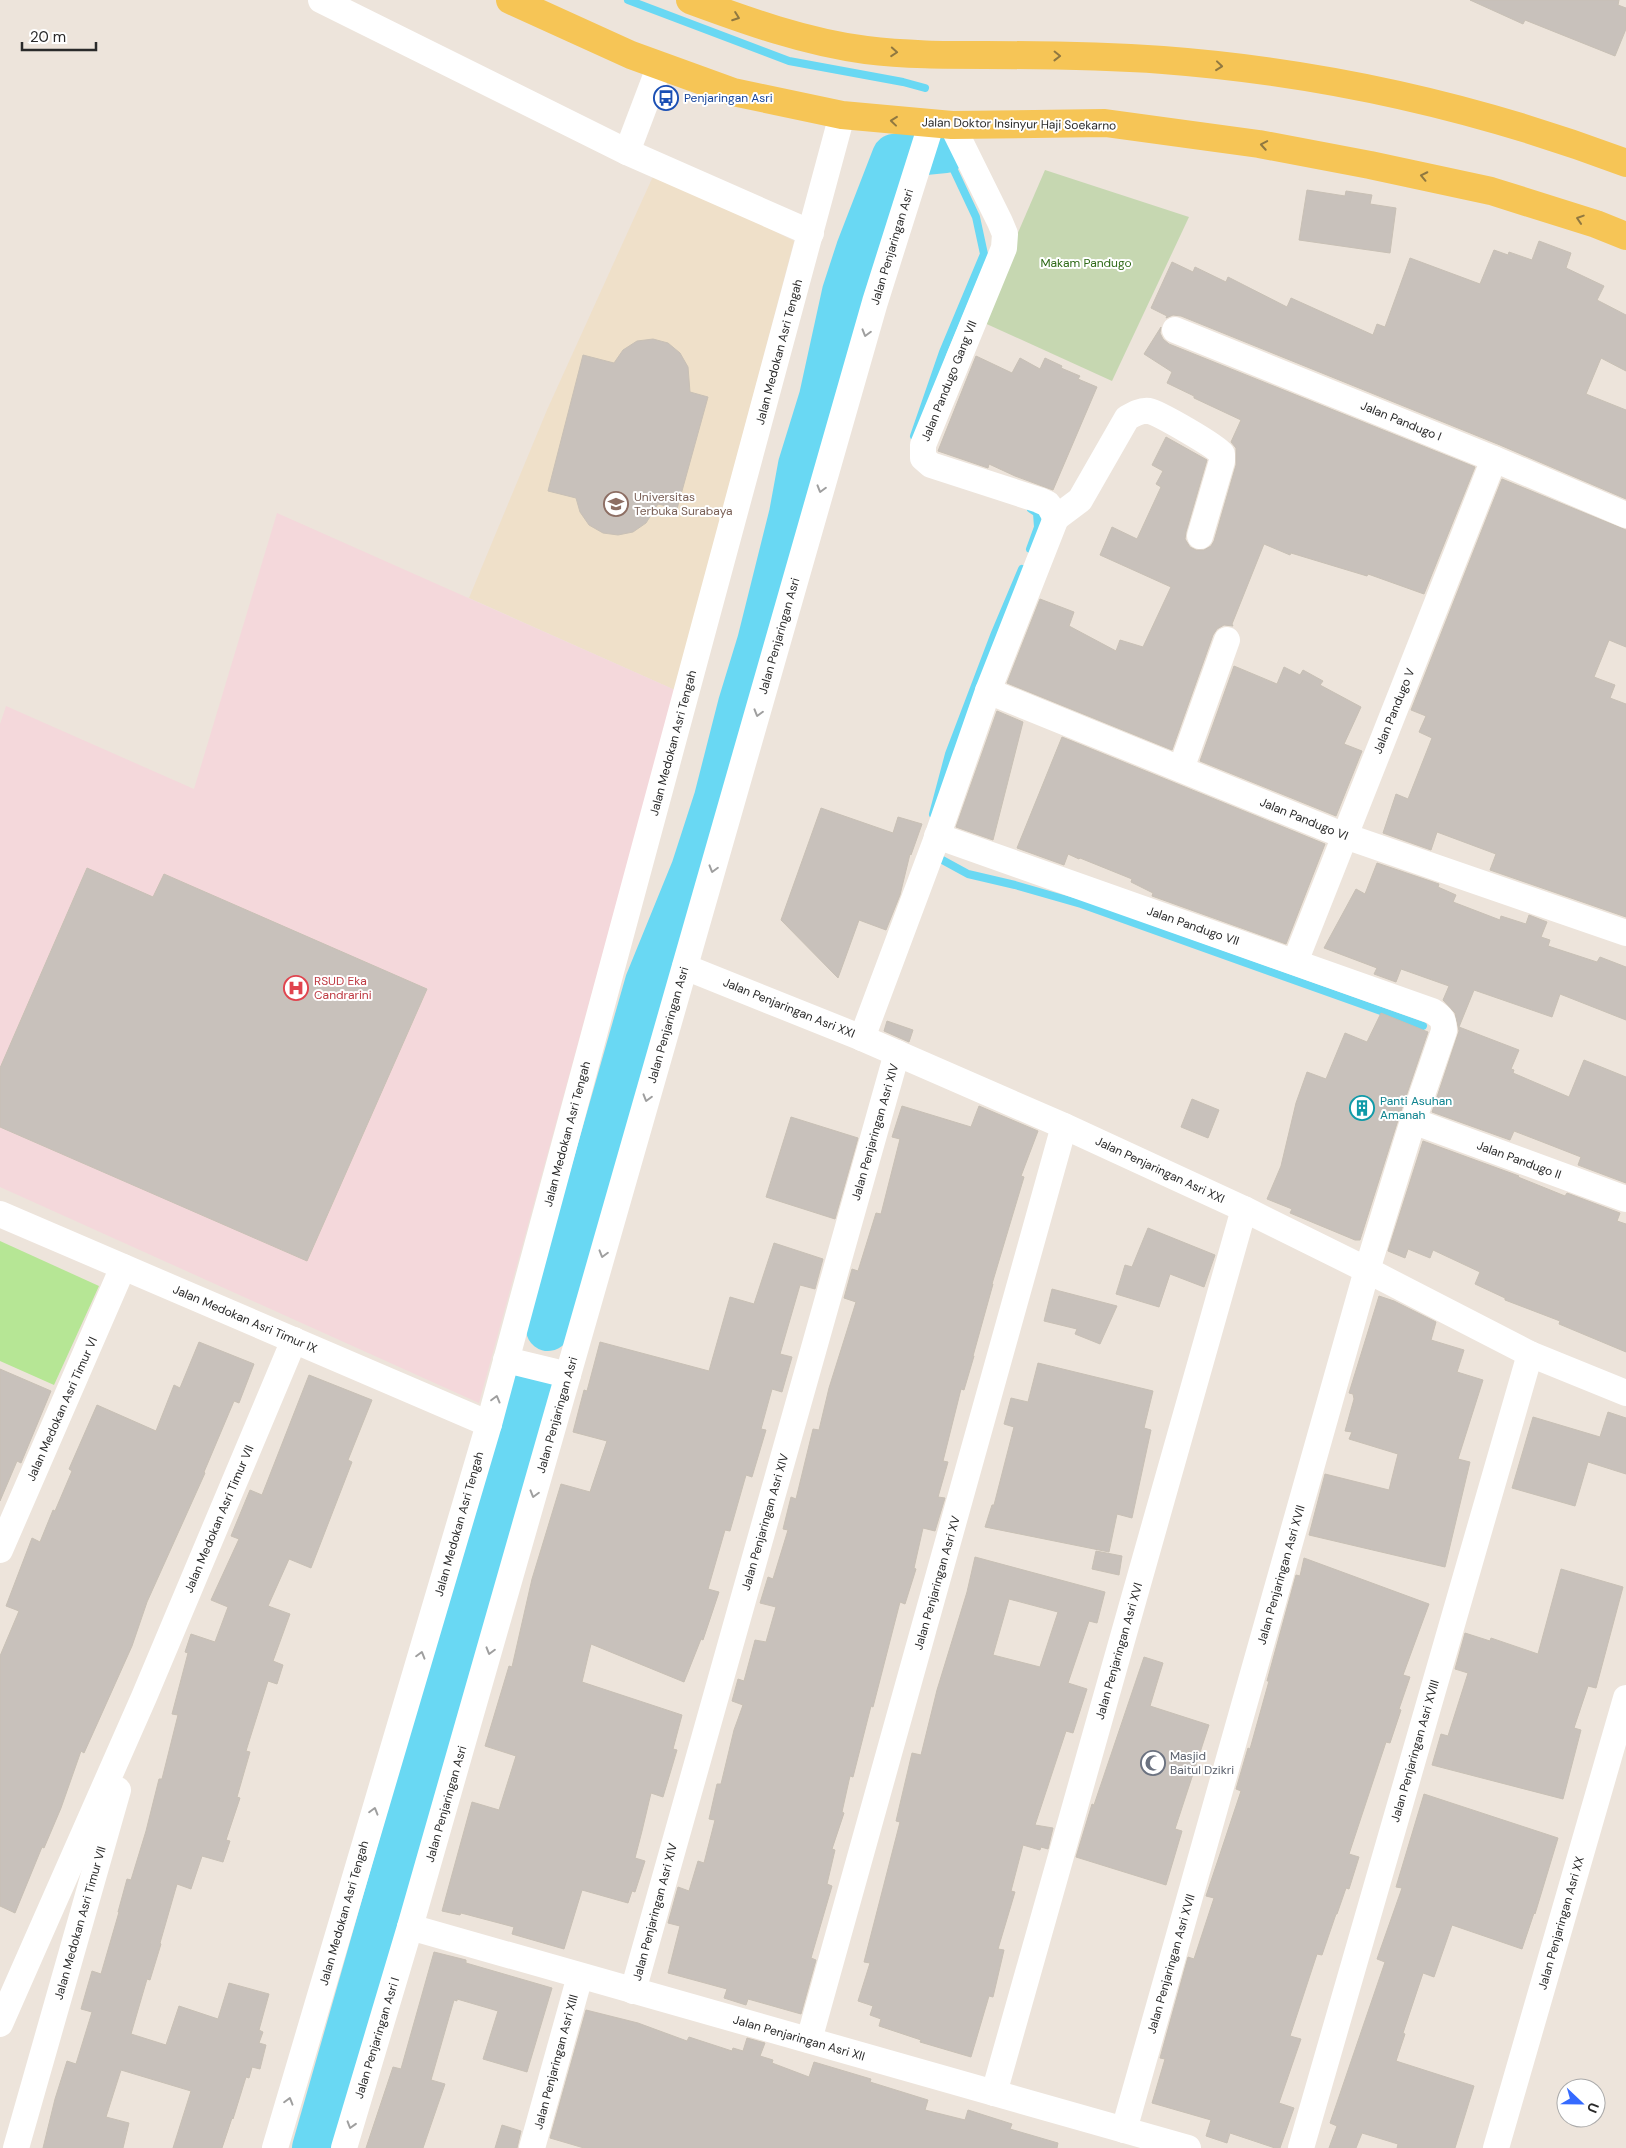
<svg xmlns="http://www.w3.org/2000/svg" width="1626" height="2148" font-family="'DM Sans',sans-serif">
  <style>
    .education { fill: #efe0c9 }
    .medical { fill: #f4d8db }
    .green { fill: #b6e695 }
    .cemetery { fill: #c6d7b1 }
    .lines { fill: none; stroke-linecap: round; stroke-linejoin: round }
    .stream { stroke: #69d8f3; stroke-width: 8 }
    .river { stroke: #69d8f3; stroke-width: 44 }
    .building { fill: #c8c1bb; stroke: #c8c0b5; fill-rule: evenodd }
    .minor { stroke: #fff; stroke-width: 26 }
    .major { stroke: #f6c556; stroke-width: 28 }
    .oneway { stroke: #907840 }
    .oneway2 { stroke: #9f9f9f }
    .labels { text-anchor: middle; stroke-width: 4; stroke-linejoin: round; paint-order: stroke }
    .transit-label { font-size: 12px; fill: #164399; stroke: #fff; text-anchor: start }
    .street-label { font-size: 12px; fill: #2a2a2a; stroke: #fff }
    .park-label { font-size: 12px; fill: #2e6a17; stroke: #fff }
    .education-label { font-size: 12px; fill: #785e54; stroke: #fff; text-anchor: start }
    .health-label { font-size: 12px; fill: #be3a42; stroke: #fff; text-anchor: start }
    .culture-label { font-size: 12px; fill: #0d838f; stroke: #fff; text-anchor: start }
    .worship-label { font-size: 12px; fill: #5b616d; stroke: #fff; text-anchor: start }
  </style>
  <rect width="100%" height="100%" fill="#ede4db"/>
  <path class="education" d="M655,172L794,241L675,690L469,598L547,410Z"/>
  <path class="medical" d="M277,513L675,690L479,1403L0,1187V724L6,706L194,789Z"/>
  <path class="green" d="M0,1241L99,1286L54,1385L0,1361Z"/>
  <path class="cemetery" d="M1045,170L1189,217L1112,381L980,321Z"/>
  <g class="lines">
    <g class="stream">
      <path d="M628,0L789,61L903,82L925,88"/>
      <path d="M914,436L943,352L984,254L976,217L945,151"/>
      <path d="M1030,549L1038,527L1037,513L1031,509"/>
      <path d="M933,814L949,754L995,633L1022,569"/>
      <path d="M935,856L968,874L1015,885L1081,904L1423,1026"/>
    </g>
    <g class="river">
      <path d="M548,1329L647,982L693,869L716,798L740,704L759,642L791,514L800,465L821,397L844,292L858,249L894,156L945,151"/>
      <path d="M314,2148L531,1388"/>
    </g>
  </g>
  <g class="building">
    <path d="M1470,0H1619L1618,5L1626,8V29L1615,56L1525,20L1523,24Z"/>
    <path d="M1307,190L1345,196L1346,191L1372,195L1370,204L1396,208L1390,253L1299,240Z"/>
    <path d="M1539,241L1571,253L1566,268L1604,286L1597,300L1626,315V371L1601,358L1586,394L1626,410V499L1500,445L1181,316L1173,315L1166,318L1167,316L1151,308L1172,262L1193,272L1195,267L1226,282L1228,277L1287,307L1291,298L1373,335L1377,324L1385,327L1410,258L1480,284L1494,250L1508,255L1509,252L1532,260Z"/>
    <path d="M1161,327L1160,333L1163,339L1169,344L1475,467L1424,594L1368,574L1367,576L1291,553L1290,555L1264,544L1232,624L1233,626L1224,625L1217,629L1213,635L1172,750L1007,683L1040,599L1074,612L1069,626L1116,651L1120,640L1143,647L1171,587L1100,555L1112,527L1137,539L1161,487L1156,484L1163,471L1152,465L1166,437L1207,460L1186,532L1185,539L1190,547L1196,550H1204L1211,546L1214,541L1236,465V448L1231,442L1241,420L1194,398V396L1167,383L1172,372L1144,354Z"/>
    <path d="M653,339L668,343L680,353L688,367L690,392L708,397L677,509L658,504L646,523L633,532L618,535L603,533L589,525L580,512L576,498L548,491L583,355L614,363L623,350L637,341Z"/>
    <path d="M976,356L1012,373L1020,358L1040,369L1045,358L1062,366L1061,368L1080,376L1078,379L1097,387L1053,490L1015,476L989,464L988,468L938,451Z"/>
    <path d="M1502,479L1626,530V647L1609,640L1594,677L1615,685L1610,698L1626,704V917L1490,870L1496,854L1437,832L1431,850L1383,833L1396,794L1408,799L1432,738L1419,732L1426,716L1411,710Z"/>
    <path d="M1234,666L1277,684L1284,667L1300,675L1303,670L1323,681L1320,685L1361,707L1344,744L1362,751L1336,816L1200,761Z"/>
    <path d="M997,711L1023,722L993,840L956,827Z"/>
    <path d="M1062,737L1325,844L1286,944L1152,896L1153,893L1131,882L1132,879L1080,858L1079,859L1068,854L1064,865L1017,848Z"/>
    <path d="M821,808L893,833L898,817L922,824L911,855L910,854L900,895L886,930L859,920L838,978L781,920Z"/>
    <path d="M1377,863L1439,884L1438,887L1456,895L1453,902L1500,920L1501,916L1526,924L1529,915L1547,922L1541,937L1550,940L1548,946L1597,962L1600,957L1626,967V1020L1560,994L1552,1017L1474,990L1459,1027L1519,1050L1511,1069L1514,1070L1513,1073L1569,1097L1584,1060L1626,1077V1183L1578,1165L1581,1157L1540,1141L1514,1131L1510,1140L1432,1112L1459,1031L1455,1013L1443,1000L1449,986L1401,969L1396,982L1374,974L1377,968L1324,948L1356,889L1365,894Z"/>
    <path d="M87,868L153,897L164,874L427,989L307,1261L0,1127V1068Z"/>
    <path d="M1381,1013L1428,1032L1399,1117L1360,1240H1355L1290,1213L1292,1209L1267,1199L1281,1166L1296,1103L1307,1072L1326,1079L1345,1033L1367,1042Z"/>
    <path d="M887,1021L913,1030L909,1042L884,1031Z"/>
    <path d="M1192,1099L1219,1110L1208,1138L1181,1127Z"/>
    <path d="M902,1106L971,1127L979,1106L1038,1131L1021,1176L1024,1177L992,1284H993L973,1356H974L964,1390L961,1389L943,1461L948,1462L938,1497L945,1498L935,1531L923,1528L914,1568L916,1569L905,1604L900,1602L873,1707L871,1706L853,1777L850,1776L842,1812L844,1813L832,1849L835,1850L827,1884L832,1886L811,1958L816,1960L801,2014L748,1999L746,2005L724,1998L727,1989L668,1973L680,1926L668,1923L678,1887L689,1891L698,1861L704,1863L715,1820L709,1819L717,1784H721L734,1730L743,1705L732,1701L738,1679L744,1681L755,1640L766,1642L776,1607L760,1603L768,1577L773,1579L788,1530L783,1529L791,1497L796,1499L813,1429L819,1430L829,1388L856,1302L844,1298L852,1269L858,1271L876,1213L881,1214L900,1139L892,1137Z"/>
    <path d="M791,1117L858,1138L835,1219L766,1197Z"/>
    <path d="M1423,1141L1519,1176L1518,1177L1565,1196L1567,1193L1620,1213L1617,1221L1626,1224V1352L1559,1324L1560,1321L1505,1300V1298L1475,1284L1480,1272L1433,1250L1430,1258L1408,1249L1405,1258L1388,1251Z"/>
    <path d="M1148,1228L1215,1255L1204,1287L1170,1274L1159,1307L1116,1294L1125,1265L1132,1267Z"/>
    <path d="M774,1243L823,1259L815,1289L800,1285L780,1354L792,1357L782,1392L772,1389L761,1429L766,1430L752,1477L746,1475L730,1531L725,1530L708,1589L719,1592L703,1640L701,1639L684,1682L591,1644L582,1682L682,1715L673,1749L677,1750L663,1797L651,1793L642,1831L635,1858L645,1861L635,1892L632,1891L628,1903L582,1890L564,1949L512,1934L514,1927L461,1913L460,1915L442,1911L472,1802L499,1810L516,1756L485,1746L509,1666L512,1667L532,1579L561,1484L590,1492L607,1441L573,1432L584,1390L587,1391L600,1342L709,1371L730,1297L754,1304Z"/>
    <path d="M1052,1289L1117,1306L1100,1344L1075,1334L1077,1329L1044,1321Z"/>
    <path d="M1379,1296L1394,1301L1436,1322L1431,1340L1464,1350L1457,1372L1483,1380L1458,1459L1470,1462L1445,1567L1309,1535L1325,1474L1389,1490L1398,1454L1349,1439L1352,1432L1345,1431L1354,1399L1353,1394L1349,1393Z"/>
    <path d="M199,1342L254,1364L239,1403L234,1401L204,1472L205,1473L147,1602L132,1646L102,1713L84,1753L81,1751L61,1808L44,1848L42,1847L15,1913L0,1906V1656L19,1611L6,1606L32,1538L40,1542L53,1510L55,1511L72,1471L69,1469L97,1405L156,1431L174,1385L180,1388Z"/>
    <path d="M1038,1363L1153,1391L1144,1428L1151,1430L1132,1518L1117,1514L1109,1552L985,1527L992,1505H994L1014,1427L1004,1424L1011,1398L1028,1402Z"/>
    <path d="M0,1369L51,1391L21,1463L17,1461L0,1501Z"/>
    <path d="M309,1375L372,1400L348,1460L352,1462L311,1568L289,1559L268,1606L290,1614L273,1661L283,1665L277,1684L268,1681L246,1751L250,1752L237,1797L240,1798L226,1840L230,1841L223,1862L202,1856L191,1889L177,1884L160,1943L161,1944L150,1980L147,1979L131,2034L166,2045L179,2006L218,2019L229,1983L269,1994L259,2030L263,2032L259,2043L266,2045L260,2069L252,2067L249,2078L246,2077L233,2119L232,2118L222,2148H173L191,2091L121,2070L106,2117L129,2123L123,2148H43L55,2099L67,2061L76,2064L92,2012L81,2009L92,1971L101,1974L119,1912H118L127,1879L131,1880L146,1831L159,1779H162L178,1715L172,1714L188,1653L185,1652L191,1634L215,1642L228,1607L211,1600L239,1539L231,1536L250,1490L262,1495Z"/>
    <path d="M1608,1412L1626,1418V1474L1588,1462L1575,1506L1512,1488L1533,1417L1600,1437Z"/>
    <path d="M1096,1551L1122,1556L1119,1575L1092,1569Z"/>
    <path d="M975,1557L1105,1592L1097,1623L1089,1621L1068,1683L1087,1689L1073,1733L1066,1731L1035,1825L1053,1828L1048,1849L1041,1847L1040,1850L1023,1845L1011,1891L1015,1892L998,1949L1004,1950L993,1997L989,1996L971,2057L920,2042L921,2040L879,2026L881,2019L870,2015L873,2006L858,2001L870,1963L864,1962L900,1822L896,1821L912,1753L921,1755L937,1690L967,1592ZM1009,1599L1058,1612L1040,1667L993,1655Z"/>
    <path d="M1304,1558L1429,1604L1403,1675L1410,1677L1399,1709L1401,1710L1390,1743L1386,1742L1349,1854L1359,1857L1349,1889L1346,1888L1337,1914H1336L1322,1955L1317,1954L1290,2036L1301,2039L1279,2103L1294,2108L1280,2148H1275L1230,2133L1227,2143L1206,2136L1211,2120L1152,2103L1165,2059L1160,2058L1188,1957L1194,1959L1214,1898L1206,1896L1241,1791L1236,1789L1248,1748L1250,1749L1269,1681H1267L1296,1575L1300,1576Z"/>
    <path d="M1561,1569L1623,1587L1596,1688L1588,1686L1574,1728L1581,1730L1563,1799L1432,1765L1441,1734L1448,1736L1468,1673L1455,1669L1465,1633L1490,1641L1491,1638L1538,1654Z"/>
    <path d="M1144,1657L1163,1663L1150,1706L1209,1725L1175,1829L1182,1831L1166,1885L1076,1857L1092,1804L1094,1805Z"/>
    <path d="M1424,1794L1558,1838L1535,1914L1534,1913L1522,1949L1452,1925L1434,1977L1423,1973L1403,2033L1405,2034L1396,2061L1474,2086L1455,2148H1397L1398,2144L1362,2133L1356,2148H1329L1337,2126L1330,2123L1385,1962L1377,1959L1402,1888L1396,1887Z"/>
    <path d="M434,1952L466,1960V1963L552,1988L527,2072L483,2059L498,2011L457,1999V2001L454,2000L431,2080L445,2084L423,2148H366L393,2067L401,2069Z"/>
    <path d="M586,2010L638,2023L687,2041L689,2037L732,2051L733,2048L743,2051L747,2038L765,2043L760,2056L773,2060L772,2063L809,2077L814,2062L871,2079L870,2082L928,2100L925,2110L965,2120L968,2110L1012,2124L1010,2129L1058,2143L1057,2148H584L550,2138Z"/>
    <path d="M502,2125L521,2131L517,2148H495Z"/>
  </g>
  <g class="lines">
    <g class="minor">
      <path d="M321,0L627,152L811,233"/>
      <path d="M627,152L660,65"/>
      <path d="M1175,330L1494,459L1626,515"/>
      <path d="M1056,518L1080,500L1127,418C1134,414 1141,410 1149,411C1159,413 1216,446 1222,454V461L1200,536"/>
      <path d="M988,691L1345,836L1626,933"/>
      <path d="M1181,769L1227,640"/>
      <path d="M937,836L1432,1011C1442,1017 1444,1020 1444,1031L1413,1121L1367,1270L1124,2130"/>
      <path d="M1295,962L1494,459"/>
      <path d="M685,967L862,1038L1064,1126L1244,1209L1367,1270L1530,1354L1626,1393"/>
      <path d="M862,1038L935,843L988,691L1056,518L1048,504L1039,500L931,465L923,458V445L1004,248L1005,234L1000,222L952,125"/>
      <path d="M1413,1121L1626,1199"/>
      <path d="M0,1214L489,1424"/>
      <path d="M506,1360L568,1375"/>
      <path d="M0,1550L123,1267"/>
      <path d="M410,1927L1188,2148"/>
      <path d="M633,1991L897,1053"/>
      <path d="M0,2024L144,1697L294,1340"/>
      <path d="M809,2040L1064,1126"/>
      <path d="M994,2093L1244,1209"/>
      <path d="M16,2148L118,1790"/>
      <path d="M275,2148L489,1424L842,115"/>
      <path d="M344,2148L410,1927L875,302L931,125"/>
      <path d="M532,2148L580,1976"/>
      <path d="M1301,2148L1530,1354"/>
      <path d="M1496,2148L1626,1698"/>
    </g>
    <g class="major">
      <path d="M510,0L631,55L733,92L842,115L952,125L1105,123L1259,144L1370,165L1491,191L1596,224L1626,236"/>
      <path d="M690,0C747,21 805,42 866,50C905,55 946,55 985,55C1045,55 1104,56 1163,60C1321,72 1478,107 1626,163"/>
    </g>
  </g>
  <defs><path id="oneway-chevron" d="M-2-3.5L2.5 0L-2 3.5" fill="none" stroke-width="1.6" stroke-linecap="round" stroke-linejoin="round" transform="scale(1.25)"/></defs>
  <g class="oneway">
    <use href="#oneway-chevron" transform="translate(736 17) rotate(20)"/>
    <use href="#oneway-chevron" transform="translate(894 52) rotate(4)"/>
    <use href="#oneway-chevron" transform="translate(1057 56) rotate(1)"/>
    <use href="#oneway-chevron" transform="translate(1219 66) rotate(6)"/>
    <use href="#oneway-chevron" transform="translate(894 121) rotate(-174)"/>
    <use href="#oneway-chevron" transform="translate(1264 145) rotate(-170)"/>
    <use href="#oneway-chevron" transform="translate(1424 176) rotate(-168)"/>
    <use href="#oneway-chevron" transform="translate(1580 219) rotate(-162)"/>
  </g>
  <g class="oneway2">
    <use href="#oneway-chevron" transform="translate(866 333) rotate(106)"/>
    <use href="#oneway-chevron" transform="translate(821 489) rotate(106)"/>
    <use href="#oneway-chevron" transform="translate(758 713) rotate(106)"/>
    <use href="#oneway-chevron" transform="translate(713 869) rotate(106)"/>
    <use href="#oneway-chevron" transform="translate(647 1098) rotate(106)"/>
    <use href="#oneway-chevron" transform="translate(603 1254) rotate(106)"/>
    <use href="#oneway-chevron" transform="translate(496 1399) rotate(-75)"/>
    <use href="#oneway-chevron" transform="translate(534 1494) rotate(106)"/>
    <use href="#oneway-chevron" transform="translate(490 1651) rotate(106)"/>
    <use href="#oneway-chevron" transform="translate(421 1655) rotate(-74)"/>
    <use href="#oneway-chevron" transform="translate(374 1811) rotate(-74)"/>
    <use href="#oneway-chevron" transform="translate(289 2101) rotate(-74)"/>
    <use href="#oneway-chevron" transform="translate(351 2125) rotate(107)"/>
  </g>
  <defs>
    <symbol id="bus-ring" viewBox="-11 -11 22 22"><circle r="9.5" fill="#fff" stroke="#1a4fb4" stroke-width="1.5"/><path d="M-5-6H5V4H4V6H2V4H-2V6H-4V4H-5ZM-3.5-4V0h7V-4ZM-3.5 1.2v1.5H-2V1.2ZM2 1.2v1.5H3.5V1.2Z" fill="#1a4fb4"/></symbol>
    <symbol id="university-ring" viewBox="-11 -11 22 22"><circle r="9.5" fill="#fff" stroke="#8d6e63" stroke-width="1.5"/><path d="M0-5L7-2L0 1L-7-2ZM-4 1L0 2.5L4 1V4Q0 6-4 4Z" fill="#8d6e63"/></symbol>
    <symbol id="hospital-ring" viewBox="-11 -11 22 22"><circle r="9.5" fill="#fff" stroke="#e0444e" stroke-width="1.5"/><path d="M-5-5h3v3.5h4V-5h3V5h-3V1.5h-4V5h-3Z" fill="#e0444e"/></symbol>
    <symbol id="building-ring" viewBox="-11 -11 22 22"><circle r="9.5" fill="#fff" stroke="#0f9aa8" stroke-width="1.5"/><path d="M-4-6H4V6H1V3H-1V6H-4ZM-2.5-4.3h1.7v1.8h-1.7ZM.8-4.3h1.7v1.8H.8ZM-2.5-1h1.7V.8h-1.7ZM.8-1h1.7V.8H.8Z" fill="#0f9aa8"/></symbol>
    <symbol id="mosque-ring" viewBox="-11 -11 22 22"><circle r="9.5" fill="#fff" stroke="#6b7280" stroke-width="1.5"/><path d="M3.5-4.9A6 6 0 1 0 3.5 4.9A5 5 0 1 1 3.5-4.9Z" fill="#6b7280"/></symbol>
  </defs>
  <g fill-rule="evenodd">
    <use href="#bus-ring" x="652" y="84" width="28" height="28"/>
    <use href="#university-ring" x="602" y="490" width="28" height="28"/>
    <use href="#hospital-ring" x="282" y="974" width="28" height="28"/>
    <use href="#building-ring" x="1348" y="1094" width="28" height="28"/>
    <use href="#mosque-ring" x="1139" y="1749" width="28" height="28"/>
  </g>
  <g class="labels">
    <g class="transit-label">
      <text x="684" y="102">Penjaringan Asri</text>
    </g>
    <g class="street-label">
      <text transform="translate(1019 124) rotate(1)" y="4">Jalan Doktor Insinyur Haji Soekarno</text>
      <text transform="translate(892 247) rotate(-73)" y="4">Jalan Penjaringan Asri</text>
      <text transform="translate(779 352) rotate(-75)" y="4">Jalan Medokan Asri Tengah</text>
      <text transform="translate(949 381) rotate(-68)" y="4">Jalan Pandugo Gang VII</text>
      <text transform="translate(1401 421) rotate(22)" y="4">Jalan Pandugo I</text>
      <text transform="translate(779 636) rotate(-74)" y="4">Jalan Penjaringan Asri</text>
      <text transform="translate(1394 711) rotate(-68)" y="4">Jalan Pandugo V</text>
      <text transform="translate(673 743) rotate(-75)" y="4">Jalan Medokan Asri Tengah</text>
      <text transform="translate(1304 819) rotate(22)" y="4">Jalan Pandugo VI</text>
      <text transform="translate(1193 926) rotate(19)" y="4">Jalan Pandugo VII</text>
      <text transform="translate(789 1008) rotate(22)" y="4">Jalan Penjaringan Asri XXI</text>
      <text transform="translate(668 1025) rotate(-74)" y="4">Jalan Penjaringan Asri</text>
      <text transform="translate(875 1132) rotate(-74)" y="4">Jalan Penjaringan Asri XIV</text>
      <text transform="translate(567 1134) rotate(-75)" y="4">Jalan Medokan Asri Tengah</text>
      <text transform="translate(1519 1160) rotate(20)" y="4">Jalan Pandugo II</text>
      <text transform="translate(1160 1170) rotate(25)" y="4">Jalan Penjaringan Asri XXI</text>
      <text transform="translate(245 1319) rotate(23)" y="4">Jalan Medokan Asri Timur IX</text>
      <text transform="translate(62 1409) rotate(-66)" y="4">Jalan Medokan Asri Timur VI</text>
      <text transform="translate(557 1415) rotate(-74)" y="4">Jalan Penjaringan Asri</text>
      <text transform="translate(219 1519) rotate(-67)" y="4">Jalan Medokan Asri Timur VII</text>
      <text transform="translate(765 1522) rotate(-74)" y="4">Jalan Penjaringan Asri XIV</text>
      <text transform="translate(459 1524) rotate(-74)" y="4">Jalan Medokan Asri Tengah</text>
      <text transform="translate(1281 1575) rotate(-74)" y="4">Jalan Penjaringan Asri XVII</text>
      <text transform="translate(937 1583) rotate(-74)" y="4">Jalan Penjaringan Asri XV</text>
      <text transform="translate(1119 1651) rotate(-74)" y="4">Jalan Penjaringan Asri XVI</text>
      <text transform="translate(1415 1751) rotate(-74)" y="4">Jalan Penjaringan Asri XVIII</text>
      <text transform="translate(446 1804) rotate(-74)" y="4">Jalan Penjaringan Asri</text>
      <text transform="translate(655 1912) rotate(-75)" y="4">Jalan Penjaringan Asri XIV</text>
      <text transform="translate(344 1913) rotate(-74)" y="4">Jalan Medokan Asri Tengah</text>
      <text transform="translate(80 1923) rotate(-74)" y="4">Jalan Medokan Asri Timur VII</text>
      <text transform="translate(1561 1923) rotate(-74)" y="4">Jalan Penjaringan Asri XX</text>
      <text transform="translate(1171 1964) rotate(-74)" y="4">Jalan Penjaringan Asri XVII</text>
      <text transform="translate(377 2038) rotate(-73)" y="4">Jalan Penjaringan Asri I</text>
      <text transform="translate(799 2038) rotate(16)" y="4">Jalan Penjaringan Asri XII</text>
      <text transform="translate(556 2062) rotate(-75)" y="4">Jalan Penjaringan Asri XIII</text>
    </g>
    <g class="park-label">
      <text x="1086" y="267">Makam Pandugo</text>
    </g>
    <g class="education-label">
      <text x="634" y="501">Universitas<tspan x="634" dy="14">Terbuka Surabaya</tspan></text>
    </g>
    <g class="health-label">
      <text x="314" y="985">RSUD Eka<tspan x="314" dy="14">Candrarini</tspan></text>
    </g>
    <g class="culture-label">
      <text x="1380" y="1105">Panti Asuhan<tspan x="1380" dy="14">Amanah</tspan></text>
    </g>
    <g class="worship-label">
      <text x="1170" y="1760">Masjid<tspan x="1170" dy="14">Baitul Dzikri</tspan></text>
    </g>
  </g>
  <g transform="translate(1581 2103) rotate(112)"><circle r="24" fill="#ffffff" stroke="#aaaaaa"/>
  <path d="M0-4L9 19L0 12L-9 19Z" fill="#356aff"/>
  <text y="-8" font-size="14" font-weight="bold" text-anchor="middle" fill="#2a2a2a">U</text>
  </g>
  <path d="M22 42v8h74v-8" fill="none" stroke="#2a2a2a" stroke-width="2.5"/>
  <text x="30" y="42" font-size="15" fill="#2a2a2a" stroke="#ffffff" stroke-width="4" paint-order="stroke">20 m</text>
</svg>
